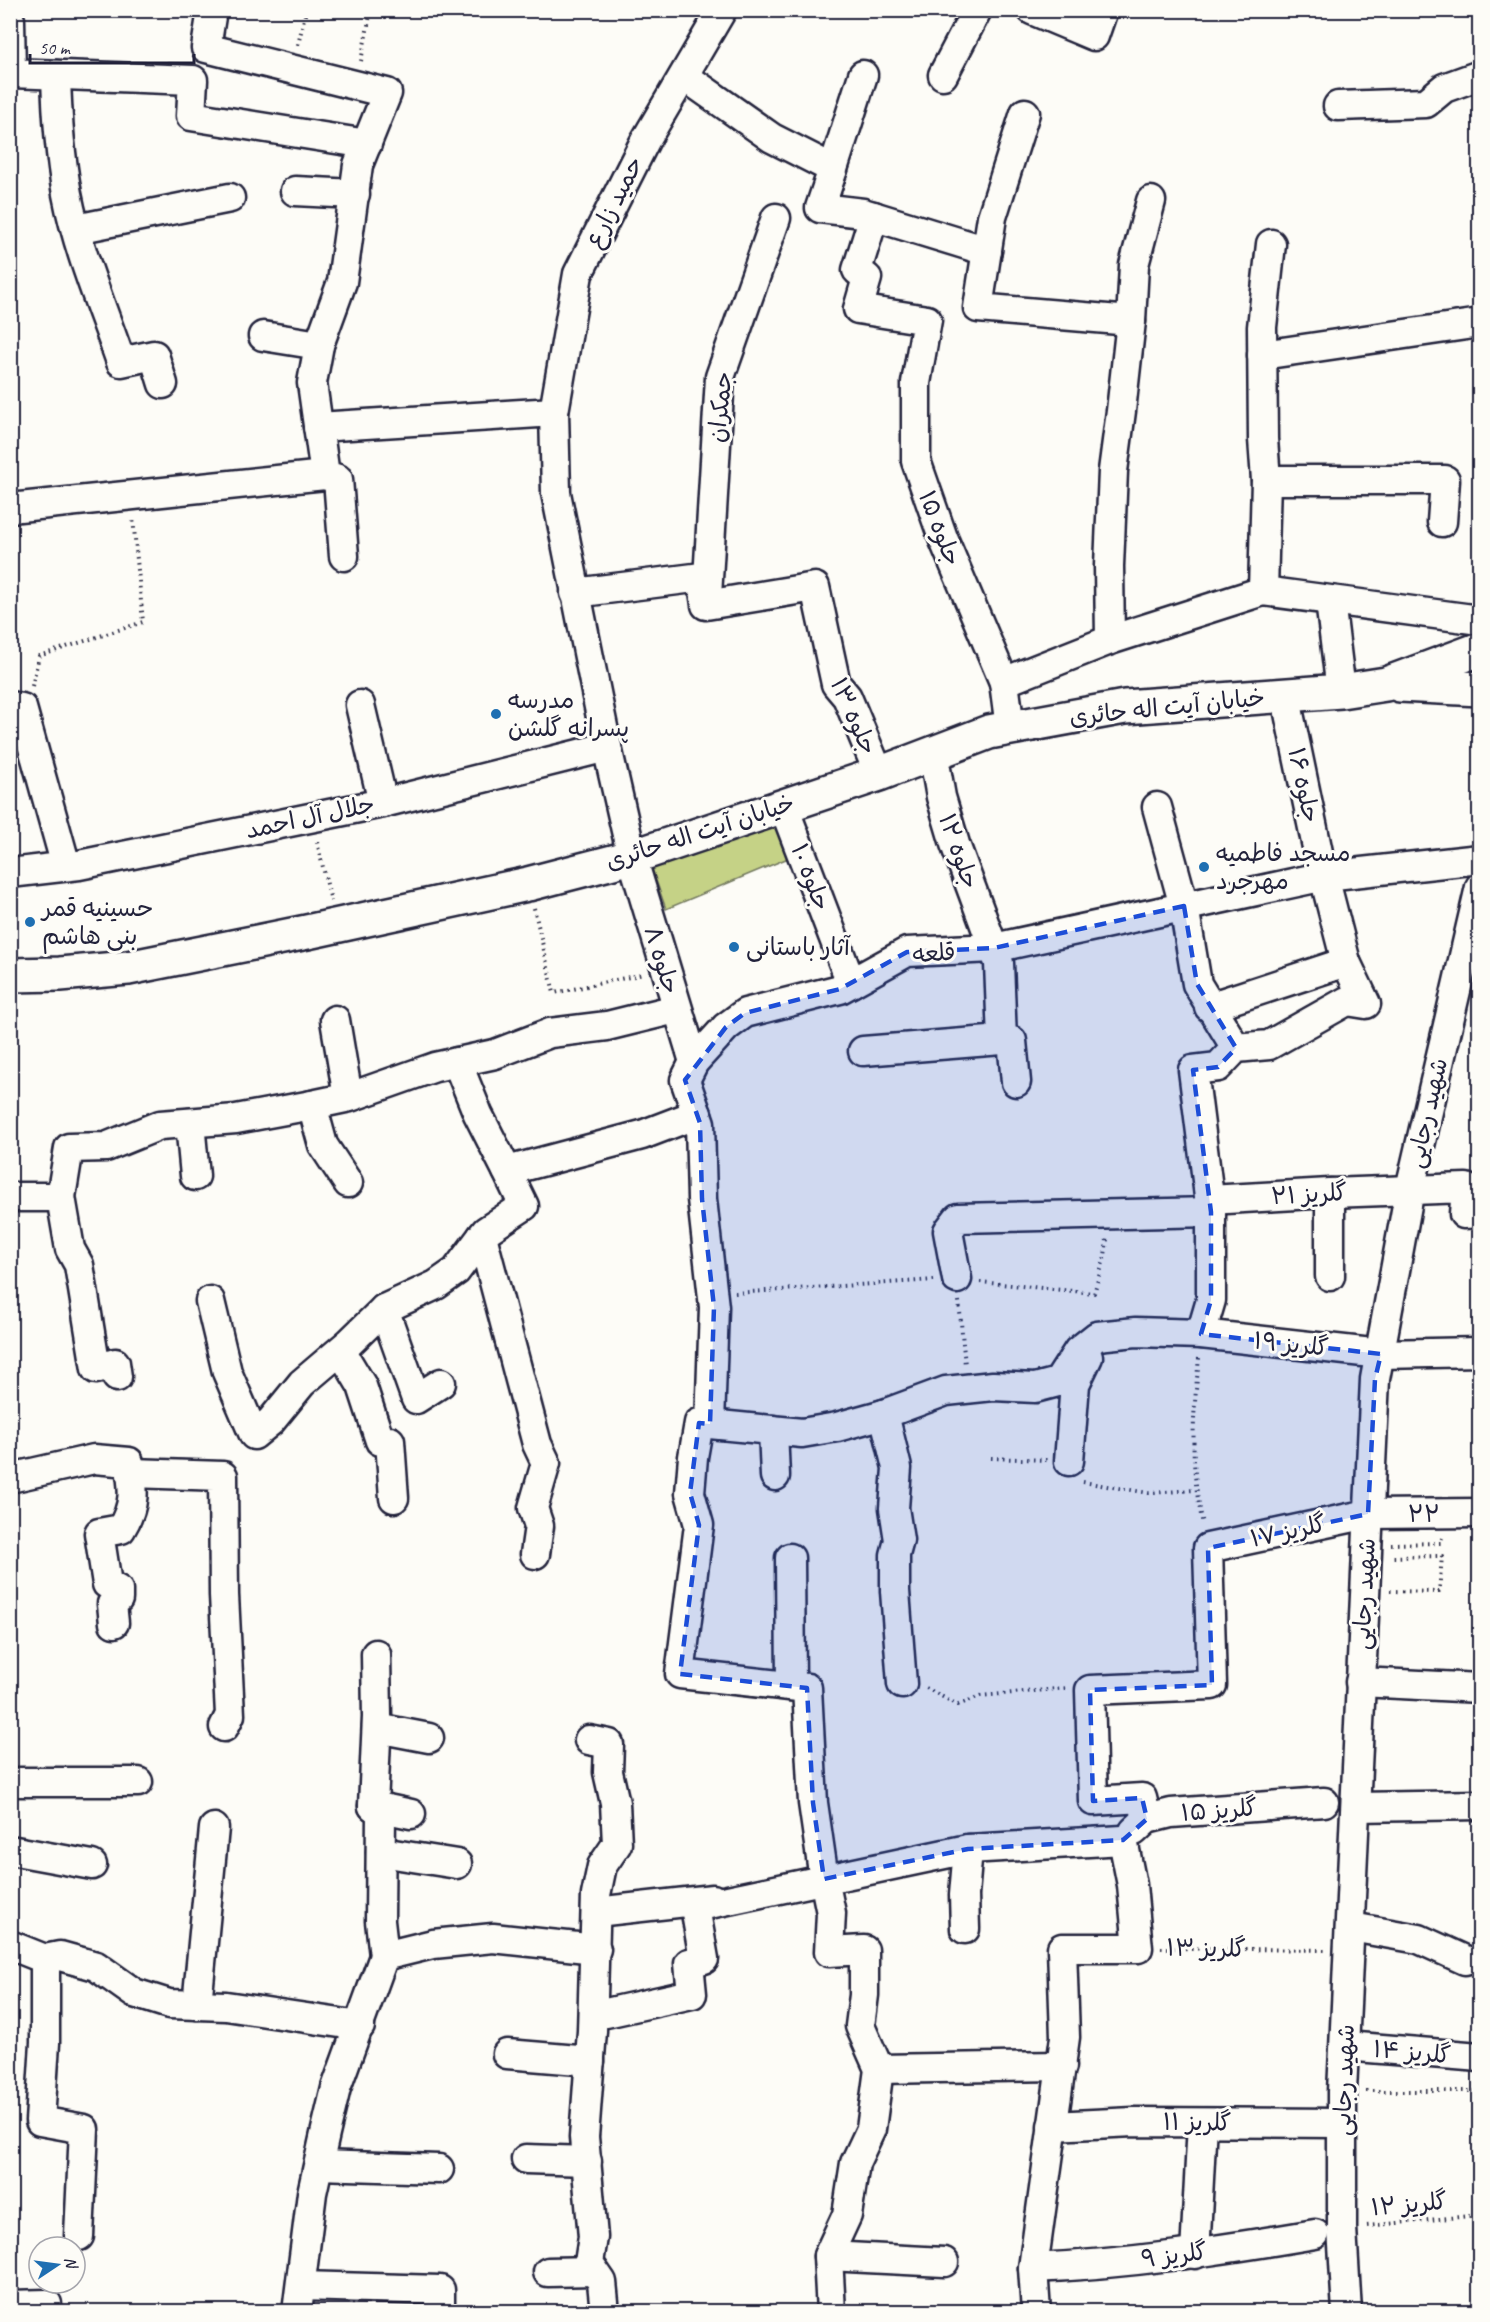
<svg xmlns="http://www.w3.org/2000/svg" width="1490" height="2322" font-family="Caveat,'Playpen Sans Arabic',sans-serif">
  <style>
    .green { fill: #c5d286; stroke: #747a60; stroke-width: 1.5 }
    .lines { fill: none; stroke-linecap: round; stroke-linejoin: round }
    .minor-casing { stroke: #22223b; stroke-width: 33 }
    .major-casing { stroke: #22223b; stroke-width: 38 }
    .path { stroke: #22223b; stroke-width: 4; stroke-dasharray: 1.5 4.5; stroke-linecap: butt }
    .minor { stroke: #fdfcf7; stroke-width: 28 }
    .major { stroke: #fdfcf7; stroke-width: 33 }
    .marked { fill: #1d4ed8; fill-opacity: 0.2; stroke: #1d4ed8; stroke-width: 4.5; stroke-dasharray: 12 8; stroke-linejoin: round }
    .poi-dot { fill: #1f6fb2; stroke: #fdfcf7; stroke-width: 2 }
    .labels { text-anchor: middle; stroke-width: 6; stroke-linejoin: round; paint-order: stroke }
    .street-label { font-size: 24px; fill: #22223b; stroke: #fdfcf7 }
    .poi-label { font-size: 24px; fill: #22223b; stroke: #fdfcf7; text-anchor: start }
  </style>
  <rect width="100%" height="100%" fill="#fdfcf7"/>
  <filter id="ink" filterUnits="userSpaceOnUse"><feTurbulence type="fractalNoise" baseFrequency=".0167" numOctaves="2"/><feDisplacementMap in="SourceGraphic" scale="12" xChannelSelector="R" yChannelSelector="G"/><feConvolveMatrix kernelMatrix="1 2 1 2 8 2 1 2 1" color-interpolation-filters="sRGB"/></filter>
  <g filter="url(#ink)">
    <path class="green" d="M778,825L793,856L666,909L651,866Z"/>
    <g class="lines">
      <defs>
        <g id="minor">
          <path d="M212,10L206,48L387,93L358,165L342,282L319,345L312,383L325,475L338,479L344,556"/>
          <path d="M1032,10L1094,36L1103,10"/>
          <path d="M10,20L11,73L193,80L191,116L367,144"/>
          <path d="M56,75C57,115 60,155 67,194C78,251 102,307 121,362L154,355L163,384"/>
          <path d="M943,75L977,10"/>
          <path d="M684,76L772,138L833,169L820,208L863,213L987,251"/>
          <path d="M1338,106L1426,103L1444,88L1480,75"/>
          <path d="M1025,113L992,217L978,308L1131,321"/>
          <path d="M833,169L863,75"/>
          <path d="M295,191L355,194"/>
          <path d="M874,216L857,270L867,278L858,309L927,320L916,383V461L943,538L1004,682L1010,728"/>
          <path d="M76,229L230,198"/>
          <path d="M263,336L319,345"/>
          <path d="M1262,355L1480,323"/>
          <path d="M554,412L578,274L645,141L722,10"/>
          <path d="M318,427L554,412L556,493L607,747L632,857L694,1062"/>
          <path d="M1266,480H1445L1442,522"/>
          <path d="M10,508L325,475"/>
          <path d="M1263,591L1266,480L1263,439L1262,327L1271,244"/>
          <path d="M575,593L702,577L706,605L815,587L836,684L847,697L879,774"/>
          <path d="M707,596L720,377L776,218"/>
          <path d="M1330,601L1341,691"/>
          <path d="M1110,640L1109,566L1113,471L1121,411L1131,321L1134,265L1151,201"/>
          <path d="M1004,682L1110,640L1263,591L1480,620"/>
          <path d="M360,705L383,803"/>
          <path d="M10,706L22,708L66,866"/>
          <path d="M933,752L941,797L955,844L999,963L1002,1040L1012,1041L1016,1082"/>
          <path d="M783,805L851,983"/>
          <path d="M1157,807L1184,906L1197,984L1236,1048"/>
          <path d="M10,873L79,865L383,803L607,747"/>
          <path d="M1209,1007L1346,962"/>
          <path d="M335,1020L348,1097"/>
          <path d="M863,1051L1002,1040"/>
          <path d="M457,1062L478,1114L507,1171L642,1135L697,1114"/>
          <path d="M312,1105L323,1145L348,1183"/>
          <path d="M190,1123L195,1176"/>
          <path d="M10,1197H61L69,1148L106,1147L160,1125L236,1119L312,1105L350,1097L435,1067L495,1054L550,1033L607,1026L676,1009"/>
          <path d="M61,1197L70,1249L79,1265L96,1369L115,1363L117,1377"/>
          <path d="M1209,1200L1330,1193L1466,1188L1464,1214L1480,1213"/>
          <path d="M482,1236L537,1444L546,1463L533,1508L539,1526L535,1554"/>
          <path d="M1330,1276V1193"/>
          <path d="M957,1279L948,1231L958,1218L1211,1212"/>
          <path d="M210,1301L227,1372L254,1435L271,1421L302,1383L349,1343L384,1309L436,1285L456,1271L486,1231L524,1206L507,1171"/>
          <path d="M384,1309L416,1399L441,1383"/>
          <path d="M1201,1334L1211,1300V1212L1193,1070L1218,1067L1236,1048L1269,1045L1347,1001L1366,1004L1346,962L1319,857L1285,694"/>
          <path d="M341,1351L362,1386L380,1441H390L394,1498"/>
          <path d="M710,1424L714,1307L702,1199L700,1123L685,1080L694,1062L726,1027L745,1013L840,989L907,952L994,948L1325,876L1480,859"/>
          <path d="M773,1430L775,1476"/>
          <path d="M1069,1461L1075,1384L1088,1357"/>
          <path d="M131,1473L223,1476L224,1595L230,1715L224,1727"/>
          <path d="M10,1478L94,1459L129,1462C134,1489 136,1505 121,1529L99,1533L107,1584L118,1590V1599L112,1604L114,1623"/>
          <path d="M790,1558L791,1686"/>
          <path d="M376,1654L377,1717L373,1806L381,1813L380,1921L384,1956"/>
          <path d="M1360,1682L1480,1688"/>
          <path d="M902,1684L895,1591V1555L899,1540L894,1508L897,1468L884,1414L946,1391L993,1386L1035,1388L1058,1382L1078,1351L1097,1336L1136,1332L1201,1334L1381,1354L1480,1352"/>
          <path d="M377,1728L429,1738"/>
          <path d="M589,1740L609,1744L608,1772L615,1803L617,1844L602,1866L596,1895L592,2031L584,2137L593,2237L589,2263L602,2282L605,2312"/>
          <path d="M10,1782H138"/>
          <path d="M373,1806L411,1814"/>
          <path d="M1356,1807L1480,1805"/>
          <path d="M1147,1819L1142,1798L1093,1801L1090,1690L1212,1685L1208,1548L1368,1514L1480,1513"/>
          <path d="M1134,1831L1147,1819L1171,1813L1324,1802"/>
          <path d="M10,1850L92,1865"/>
          <path d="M381,1852L457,1864"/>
          <path d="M596,1912L713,1899"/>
          <path d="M1351,1927L1419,1939L1465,1960"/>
          <path d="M965,1929L964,1895L968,1849"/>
          <path d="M10,1945L45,1959L60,1956L96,1966L134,1993L169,2004L226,2006L360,2026"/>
          <path d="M45,1959V2043L40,2121L84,2129L79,2236"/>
          <path d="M197,2005L214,1828"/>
          <path d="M606,2013L692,1994L689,1963L704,1959L695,1907L968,1849L1123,1840L1132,1885L1138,1948H1062L1065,2037L1033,2268L1036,2312"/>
          <path d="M1345,2046L1480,2057"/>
          <path d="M507,2054L590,2061"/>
          <path d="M879,2069L1062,2066"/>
          <path d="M1052,2126L1134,2122L1342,2123"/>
          <path d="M526,2159L587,2161"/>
          <path d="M319,2165L439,2169"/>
          <path d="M1195,2254L1202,2123"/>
          <path d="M828,2256L944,2262"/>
          <path d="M1033,2268C1128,2264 1221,2250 1315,2234"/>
          <path d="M548,2272L594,2271"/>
          <path d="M301,2286L440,2290V2312"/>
          <path d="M10,2305L47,2304"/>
          <path d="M297,2312L312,2193L325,2134L336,2088L384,1956L433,1944L493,1938L596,1949"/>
          <path d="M831,2312L828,2256L847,2215L855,2163L871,2129L879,2069L860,2026L864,1995V1950L829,1952L831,1913L824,1879L813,1803L807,1688L680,1674L699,1525L690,1493L693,1457L699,1423L802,1433L837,1427L884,1414"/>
          <path d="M1347,2312L1342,2228V2092L1375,1379L1410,1189L1480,887"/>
        </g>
        <g id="major">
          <path d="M1400,685L1480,689"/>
          <path d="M10,975L60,974L128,968L307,932L528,884L632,857L879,774L989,732L1125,707L1341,691L1386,684L1480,649"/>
        </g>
      </defs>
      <use href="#minor" class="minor-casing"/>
      <use href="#major" class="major-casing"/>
      <g class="path">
        <path d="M298,45L306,10"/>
        <path d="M361,61L371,10"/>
        <path d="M32,686L39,656L143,622L133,518"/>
        <path d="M317,842L331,901"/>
        <path d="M534,908L554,993L644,974"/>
        <path d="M980,1282L1094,1293L1105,1256L1107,1239"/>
        <path d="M735,1293L934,1280"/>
        <path d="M959,1301L965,1365"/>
        <path d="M1199,1358C1193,1418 1189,1464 1203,1524"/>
        <path d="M991,1458L1047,1460"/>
        <path d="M1083,1482L1149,1493L1195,1490"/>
        <path d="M1391,1544L1441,1543L1442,1538"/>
        <path d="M1390,1591L1439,1592L1442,1556L1390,1557"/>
        <path d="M926,1688L958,1705L980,1696L1068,1688"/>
        <path d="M1161,1948L1325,1950"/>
        <path d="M1366,2091H1480"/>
        <path d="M1367,2226L1480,2215"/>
      </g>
      <use href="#minor" class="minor"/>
      <use href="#major" class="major"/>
    </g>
  </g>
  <path class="marked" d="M1184,906L1197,984L1236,1048L1218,1067L1193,1070L1211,1212V1300L1201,1334L1381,1354L1375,1379L1368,1514L1208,1548L1212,1685L1090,1690L1093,1801L1142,1798L1147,1819L1123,1840L968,1849L824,1879L813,1803L807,1688L680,1674L699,1525L690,1493L699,1423L710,1424L714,1307L702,1199L700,1123L685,1080L726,1027L745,1013L840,989L907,952L994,948Z"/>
  <g class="poi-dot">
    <circle cx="496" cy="714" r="6"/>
    <circle cx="1204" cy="867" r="6"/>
    <circle cx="30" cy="922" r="6"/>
    <circle cx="734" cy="947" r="6"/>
  </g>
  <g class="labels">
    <g class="street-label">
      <text transform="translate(614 202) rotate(-63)" y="8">حمید زارع</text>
      <text transform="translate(720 407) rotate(-84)" y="8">جمکران</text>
      <text transform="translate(940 528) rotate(69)" y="8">جلوه ۱۵</text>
      <text transform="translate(1167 707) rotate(-6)" y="8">خیابان آیت اله حائری</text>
      <text transform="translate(854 716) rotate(66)" y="8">جلوه ۱۳</text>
      <text transform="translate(1304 785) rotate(78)" y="8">جلوه ۱۶</text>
      <text transform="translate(310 817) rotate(-12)" y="8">جلال آل احمد</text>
      <text transform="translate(700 832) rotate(-18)" y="8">خیابان آیت اله حائری</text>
      <text transform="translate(959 851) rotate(71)" y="8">جلوه ۱۲</text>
      <text transform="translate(811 877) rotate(69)" y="8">جلوه ۱۰</text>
      <text transform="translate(934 953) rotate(-4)" y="8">قلعه</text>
      <text transform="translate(662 960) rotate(73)" y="8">جلوه ۸</text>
      <text transform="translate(1427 1113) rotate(-77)" y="8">شهید رجایی</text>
      <text transform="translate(1309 1194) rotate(-3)" y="8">گلریز ۲۱</text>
      <text transform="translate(1291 1344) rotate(6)" y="8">گلریز ۱۹</text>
      <text x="1424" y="1522">۲۲</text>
      <text transform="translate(1288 1531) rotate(-12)" y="8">گلریز ۱۷</text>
      <text transform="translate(1364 1594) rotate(-87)" y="8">شهید رجایی</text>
      <text transform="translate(1219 1810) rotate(-4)" y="8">گلریز ۱۵</text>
      <text transform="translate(1206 1948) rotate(1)" y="8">گلریز ۱۳</text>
      <text transform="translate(1412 2052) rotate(5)" y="8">گلریز ۱۴</text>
      <text transform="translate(1344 2080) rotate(-88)" y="8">شهید رجایی</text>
      <text transform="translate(1197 2122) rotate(1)" y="8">گلریز ۱۱</text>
      <text transform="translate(1409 2204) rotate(-5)" y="8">گلریز ۱۲</text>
      <text transform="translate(1174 2255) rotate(-7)" y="8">گلریز ۹</text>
    </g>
    <g class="poi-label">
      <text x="508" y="708">مدرسه<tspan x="508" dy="28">پسرانه گلشن</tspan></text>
      <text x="1216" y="861">مسجد فاطمیه<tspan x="1216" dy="28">مهرجرد</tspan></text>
      <text x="42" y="916">حسینیه قمر<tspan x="42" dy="28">بنی هاشم</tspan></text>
      <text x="746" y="955">آثار باستانی</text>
    </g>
  </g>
  <rect width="1490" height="2322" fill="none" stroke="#fdfcf7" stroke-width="36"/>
  <rect x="18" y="18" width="1454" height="2286" fill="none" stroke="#22223b" stroke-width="2" filter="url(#ink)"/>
  <g transform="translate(57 2265) rotate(77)"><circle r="28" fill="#fdfcf7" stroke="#a5a5ac" stroke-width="1.5"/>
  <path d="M0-4.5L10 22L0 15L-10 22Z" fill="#1f6fb2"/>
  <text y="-9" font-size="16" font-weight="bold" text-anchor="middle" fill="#22223b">N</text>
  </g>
  <path d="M30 54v9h164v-9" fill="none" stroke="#22223b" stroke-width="3"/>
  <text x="39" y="54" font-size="18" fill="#22223b" stroke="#fdfcf7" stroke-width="4.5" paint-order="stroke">50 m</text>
</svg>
